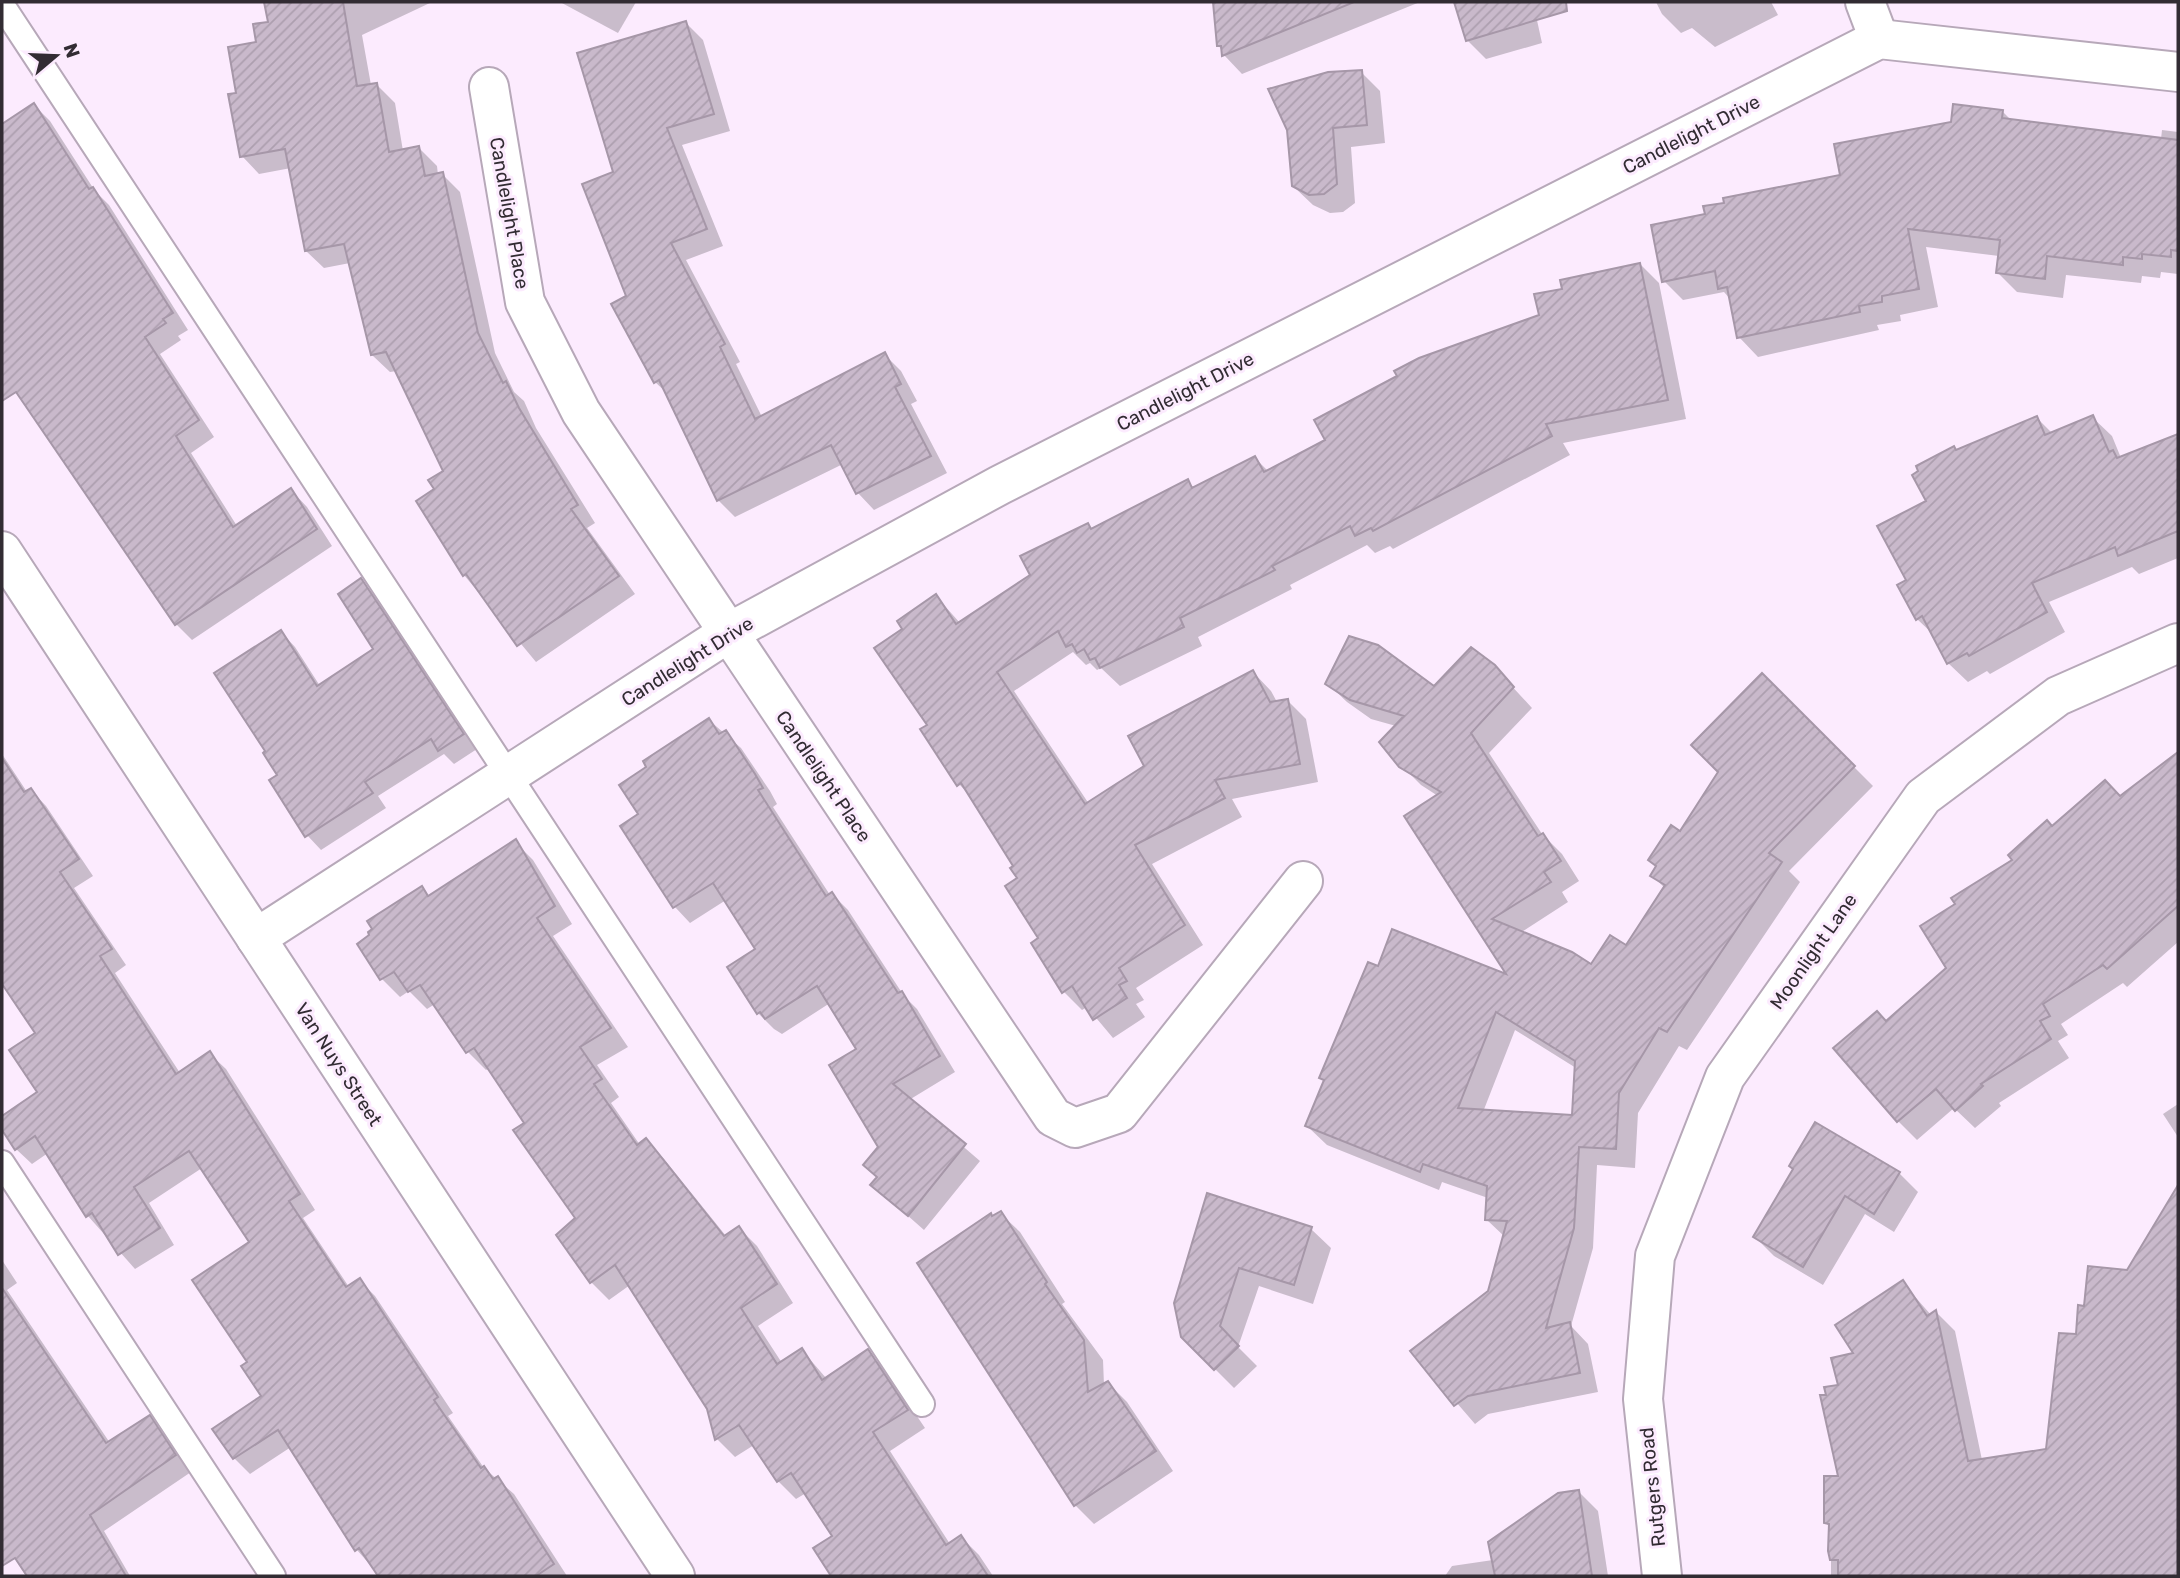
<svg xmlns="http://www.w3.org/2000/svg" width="2180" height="1578" font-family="Rubik,sans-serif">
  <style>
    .shadow { fill: #0003; fill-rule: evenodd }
    .building { fill: url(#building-hatch); stroke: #a697a8; stroke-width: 2; fill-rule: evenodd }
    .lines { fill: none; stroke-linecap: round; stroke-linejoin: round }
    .lane-casing { stroke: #b7a8b9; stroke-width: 28 }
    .street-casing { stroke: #b7a8b9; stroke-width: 42 }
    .secondary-casing { stroke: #b7a8b9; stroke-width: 42 }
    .lane { stroke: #fff; stroke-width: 24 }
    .street { stroke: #fff; stroke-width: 38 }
    .secondary { stroke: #fff; stroke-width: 38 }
    .labels { text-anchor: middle; stroke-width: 6; stroke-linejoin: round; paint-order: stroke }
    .street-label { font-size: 19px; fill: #322c33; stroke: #fcebfe }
  </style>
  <defs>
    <pattern id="building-hatch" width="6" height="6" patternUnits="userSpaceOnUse" patternTransform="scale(1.75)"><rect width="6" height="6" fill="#c9b9cb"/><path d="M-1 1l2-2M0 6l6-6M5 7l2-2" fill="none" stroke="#ad9faf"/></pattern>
  </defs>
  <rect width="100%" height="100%" fill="#fcebfe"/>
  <g class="shadow">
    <path d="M266,2H432L362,35L371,85H377L395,103L403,151L419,148L437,166L438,175L442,174L460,192L495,353L514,392L524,401L536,428L595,523L587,528L635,594L536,662L464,575L418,501L437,490L445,471L397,371L390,372L372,355L350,263L324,268L306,251L291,168L259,174L242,156L238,95L258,44L270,23Z"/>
    <path d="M560,2H636L618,33Z"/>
    <path d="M1215,2H1420L1242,74L1224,55L1219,46Z"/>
    <path d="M1456,2H1533L1542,43L1486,59L1467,40Z"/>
    <path d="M1656,2H1771L1778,15L1715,47L1692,28L1681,33L1662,14Z"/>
    <path d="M686,23L703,40L730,131L682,145L723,246L686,260L740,362L736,364L762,417L884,354L901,371L917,401L911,404L947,473L874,510L858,493L843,464L735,517L718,500L668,394L655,382L628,297L615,173Z"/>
    <path d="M1361,72L1380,91L1385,143L1351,147L1355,203L1343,212L1330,213L1313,205L1293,186Z"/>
    <path d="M34,105L50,121L95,191L109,205L188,330L178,336L181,340L160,354L214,437L191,453L237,526L291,490L307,507L332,546L192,640L176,624L2,370V126Z"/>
    <path d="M2003,112L2011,120L2161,139L2162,130L2178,132V274L2161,272L2160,278L2142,276L2141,283L2066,275L2063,298L2017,292L1998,273L1999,256L1926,247L1938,307L1900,315L1901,321L1877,325L1879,330L1758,357L1739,337L1731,300L1724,292L1683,300L1664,281L1707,216L1842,177Z"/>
    <path d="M1640,264L1659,283L1686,419L1563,443L1570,455L1393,549L1390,546L1375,553L1367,545L1290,585L1292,589L1198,637L1202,646L1120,686L1101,668L1097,670L1090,663L1086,665L1073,652L1014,691L1089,804L1146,767L1253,672L1271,691L1277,702L1288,701L1306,719L1318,782L1232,799L1242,817L1152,864L1203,945L1136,988L1144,1000L1136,1004L1145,1017L1113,1038L1087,1007L1082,1010L1064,992L1033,943L1040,939L1015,866L972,798L959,784L929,726L904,629L936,596L960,623L1032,575L1087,525L1092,530L1187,481L1195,489L1255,458L1268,471L1327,441L1541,316L1565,290Z"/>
    <path d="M2092,417L2112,436L2121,458L2178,436V558L2139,574L2132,567L2049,602L2065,632L1990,674L1987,671L1968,682L1948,663L1935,636L1917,619L1908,581L1928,502L1957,451L2037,418L2052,433Z"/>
    <path d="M361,581L375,595L477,749L454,764L444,754L378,796L386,808L321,850L307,835L279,776L281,632L295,647L320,686L376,650Z"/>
    <path d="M1494,667L1532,708L1489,753L1542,834L1562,854L1579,881L1562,892L1568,902L1520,933L1592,967L1626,948L1665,888L1652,876L1657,868L1650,860L1680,833L1720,771L1762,675L1873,786L1789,871L1800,882L1687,1050L1679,1046L1638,1113L1635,1168L1597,1165L1593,1248L1571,1326L1588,1344L1598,1392L1488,1414L1475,1424L1412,1351L1490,1292L1505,1237L1487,1220L1488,1198L1442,1182L1439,1190L1327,1145L1307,1126L1325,1082L1321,1078L1510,977L1438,796L1421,785L1401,765L1396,726L1371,719L1347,702L1327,683L1434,688ZM1515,1030L1576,1068L1574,1117L1483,1112Z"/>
    <path d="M709,720L741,748L770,791L777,804L773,807L830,895L832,894L848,910L904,996L917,1009L955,1072L909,1100L980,1161L924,1230L873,1185L879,1178L881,1147L859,1050L830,1003L782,1034L774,1029L758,1013L729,968L757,949L726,900L690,923L675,907L640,815Z"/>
    <path d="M2,754L27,792L31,790L46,806L93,876L74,888L126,965L115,973L180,1073L210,1054L226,1069L315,1210L303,1218L349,1287L359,1280L375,1296L453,1413L448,1416L484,1468L514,1494L567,1576H380L357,1550L291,1447L250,1474L234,1458L264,1397L249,1363L251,1242L202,1168L149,1203L174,1245L135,1269L88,1216L48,1153L32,1164L16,1149L2,1127V1118L39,1092L37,1034L2,980Z"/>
    <path d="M2178,756V942L2127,987L2123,983L2061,1024L2068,1035L2058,1041L2069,1058L1999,1103L2001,1106L1975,1128L1954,1108L1917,1140L1898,1121L1887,1022L1948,968L1958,905L2053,828L2121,798Z"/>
    <path d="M515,842L533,860L572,924L553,936L628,1047L597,1065L619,1097L611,1103L640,1145L646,1141L664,1159L726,1236L739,1228L757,1246L793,1303L758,1326L782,1363L802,1350L826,1378L867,1351L885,1369L925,1428L890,1451L950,1544L961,1537L979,1555L993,1576H833L815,1549L835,1536L806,1493L796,1499L778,1481L754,1445L735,1457L717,1439L709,1408L630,1285L609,1300L591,1282L577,1219L526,1123L489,1068L486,1070L468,1052L435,1004L427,1009L409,991L400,997L382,979L359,944L422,888L430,897Z"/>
    <path d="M2178,1104V1137L2163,1114Z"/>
    <path d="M1795,1169L1899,1173L1918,1192L1894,1232L1865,1214L1823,1285L1774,1256L1755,1237Z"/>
    <path d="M2178,1188V1576H1831V1528L1825,1522L1841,1478L1828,1396L1840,1386L1856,1354L1903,1283L1931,1315L1936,1312L1955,1331L1982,1460L2047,1451L2086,1308L2128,1272Z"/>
    <path d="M1208,1195L1311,1229L1331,1248L1313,1304L1259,1286L1238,1347L1257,1366L1234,1388L1182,1336Z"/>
    <path d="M1000,1213L1020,1232L1065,1302L1062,1304L1103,1360L1104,1385L1108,1383L1127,1402L1173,1471L1094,1524L1075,1505L993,1218Z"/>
    <path d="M2,1260L17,1283L7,1290L110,1443L149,1417L165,1433L191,1472L104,1531L130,1576H26L2,1538V1463L10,1457L2,1444Z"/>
    <path d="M1578,1491L1598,1511L1608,1576H1445L1452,1566L1493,1560Z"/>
  </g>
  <g class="building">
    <path d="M264,2H343L357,86L377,83L389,152L419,146L425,176L443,172L478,333L503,383L506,381L519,408L578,505L571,509L619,576L517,646L466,574L463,576L416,501L434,489L428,480L443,471L386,352L371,355L344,244L305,251L285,149L240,157L228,94L236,93L228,47L256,42L253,24L268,22Z"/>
    <path d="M1213,2H1351L1352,3L1222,56L1221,46H1217Z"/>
    <path d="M1454,2H1566L1567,11L1466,41Z"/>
    <path d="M686,21L714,114L667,128L707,229L671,243L725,344L720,347L755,419L885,352L901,384L895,387L931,456L856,494L831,445L717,501L659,380L654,383L611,304L626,296L582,184L613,172L577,53Z"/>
    <path d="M1362,70L1367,125L1333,128L1337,184L1324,194L1309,195L1292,186L1287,130L1268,89L1328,72Z"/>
    <path d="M34,103L89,189L93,187L173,313L163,319L166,323L145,337L199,420L176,436L233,527L291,488L317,529L175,625L16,392L2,401V124Z"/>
    <path d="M1953,104L2003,110L2002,118L2178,140V251L2171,250V257L2142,254V259L2123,257V265L2047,256L2045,279L1996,273L2000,240L1908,229L1919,289L1882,296V302L1859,306L1860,312L1737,338L1727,287L1718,289L1715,271L1662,282L1651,225L1705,214L1703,206L1724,203L1723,198L1840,175L1834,144L1951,122Z"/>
    <path d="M1640,263L1668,400L1546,424L1552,436L1373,531L1371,528L1355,536L1350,526L1272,566L1275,570L1180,618L1184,627L1100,668L1095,658L1090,660L1084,649L1077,653L1072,644L1066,647L1058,631L997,672L1085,804L1144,766L1128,736L1253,670L1270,702L1288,699L1300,764L1215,780L1225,798L1135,845L1185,925L1119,968L1127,981L1119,985L1127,998L1093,1020L1072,986L1062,993L1031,943L1038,938L1005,886L1017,878L1010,868L1013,866L961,783L957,786L920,729L927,725L874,648L902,629L897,621L936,594L956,624L1030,575L1020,556L1088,523L1091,529L1188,479L1192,488L1255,456L1264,472L1325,440L1314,420L1397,376L1394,371L1419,358L1539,315L1534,294L1562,289L1560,280Z"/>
    <path d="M2093,415L2109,452L2113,450L2117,458L2178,434V531L2118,556L2115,547L2032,583L2047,612L1969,656L1967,653L1947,664L1922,616L1916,620L1897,585L1906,580L1877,526L1926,501L1912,475L1918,471L1916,466L1954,446L1956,450L2037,416L2045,435Z"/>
    <path d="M361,578L464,734L438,751L431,739L365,782L373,793L305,837L269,780L277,775L263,753L265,751L214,673L281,630L317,686L373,649L338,594Z"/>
    <path d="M1349,636L1378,645L1434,686L1471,647L1495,665L1514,687L1471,733L1538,836L1543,833L1561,861L1544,872L1551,882L1492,919L1572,952L1591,964L1610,935L1626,945L1665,885L1650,876L1656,866L1648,860L1671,825L1680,831L1718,772L1691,745L1762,673L1855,766L1769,853L1782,862L1667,1032L1659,1028L1619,1093L1616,1149L1579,1147L1574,1228L1546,1328L1570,1322L1580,1373L1468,1396L1454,1406L1410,1351L1488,1291L1507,1221L1485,1220L1487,1186L1423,1164L1420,1172L1305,1126L1324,1080L1319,1078L1368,962L1378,966L1392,929L1506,974L1404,816L1441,792L1399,767L1379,742L1404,716L1350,700L1325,684ZM1496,1012L1575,1061L1572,1115L1458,1108Z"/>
    <path d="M709,718L719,734L726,730L755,774L763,788L758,790L826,896L832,892L898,993L902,991L940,1056L893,1084L966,1144L908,1216L870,1185L877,1177L863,1165L878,1147L829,1065L856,1049L817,986L765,1019L760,1012L757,1014L727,967L755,949L713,883L673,908L620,826L638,814L619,785L646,767L643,761Z"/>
    <path d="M2178,752V906L2107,969L2103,965L2043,1004L2050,1016L2040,1021L2051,1039L1981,1084L1983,1086L1955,1111L1936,1089L1897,1122L1833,1048L1877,1011L1886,1021L1946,968L1920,926L1955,904L1951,898L2012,860L2008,855L2047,820L2052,826L2105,780L2120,796Z"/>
    <path d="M2,758L24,792L31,788L79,859L60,872L112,949L100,956L176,1074L210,1051L300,1194L289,1201L346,1287L360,1278L438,1397L434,1400L481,1468L484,1466L493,1479L498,1476L554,1564L536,1576H378L359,1548L355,1551L278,1430L233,1459L212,1429L261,1396L241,1366L247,1362L192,1280L249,1242L189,1151L134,1187L160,1228L118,1255L92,1213L86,1217L35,1136L15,1150L2,1130V1116L37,1092L9,1050L35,1033L2,984Z"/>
    <path d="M516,839L555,906L537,918L611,1028L580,1047L602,1079L594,1084L637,1145L646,1138L724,1236L739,1226L777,1284L741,1308L777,1364L802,1348L822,1380L868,1349L908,1410L873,1432L946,1545L961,1535L988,1576H831L813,1548L832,1536L791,1473L777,1482L739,1425L715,1440L707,1409L615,1265L590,1283L556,1235L575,1218L513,1130L524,1123L474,1048L466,1053L420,985L408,992L394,972L380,980L357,944L369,935L368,932L372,929L367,921L422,886L428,896Z"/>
    <path d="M1815,1122L1900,1172L1874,1214L1845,1196L1803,1267L1753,1237L1793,1169L1789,1166Z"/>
    <path d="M2178,1185V1576H1838V1560H1830L1828,1551L1829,1524L1824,1523V1476H1838L1820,1395H1826L1824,1387L1838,1385L1831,1358L1853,1353L1835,1325L1903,1280L1927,1316L1936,1310L1968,1461L2046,1449L2059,1333L2076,1334L2078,1305L2084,1306L2088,1266L2127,1270Z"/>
    <path d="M1207,1193L1312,1227L1294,1285L1239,1268L1220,1326L1239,1346L1214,1370L1181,1337L1174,1303Z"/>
    <path d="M1001,1211L1047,1282L1045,1284L1084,1340L1088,1392L1108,1381L1156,1451L1074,1506L917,1263L991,1213L992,1216Z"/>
    <path d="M2,1288L106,1443L150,1415L176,1455L90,1515L126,1576H27L15,1558L2,1566Z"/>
    <path d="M1579,1490L1592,1576H1495L1488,1542L1558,1493Z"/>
  </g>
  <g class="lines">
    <defs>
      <g id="lane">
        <path d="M2,5L922,1404"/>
        <path d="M2,1163L273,1576"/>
      </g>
      <g id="street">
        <path d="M1865,2L1879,39"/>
        <path d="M489,87L525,302L581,412L1053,1117L1075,1128L1119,1113L1303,881"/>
        <path d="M256,938L728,633L1000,485L1879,39L2178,72"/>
        <path d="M1662,1576L1643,1399L1655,1256L1725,1077L1923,797L2058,696L2178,643"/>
      </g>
      <path id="secondary" d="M2,551L675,1576"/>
    </defs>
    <use href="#lane" class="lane-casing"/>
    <use href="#street" class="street-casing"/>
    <use href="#secondary" class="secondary-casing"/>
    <use href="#lane" class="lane"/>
    <use href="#street" class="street"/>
    <use href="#secondary" class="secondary"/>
  </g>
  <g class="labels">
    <g class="street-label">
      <text transform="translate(1691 134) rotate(-27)" y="7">Candlelight Drive</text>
      <text transform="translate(510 213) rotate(80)" y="7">Candlelight Place</text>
      <text transform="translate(1185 391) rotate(-27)" y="7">Candlelight Drive</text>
      <text transform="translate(687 661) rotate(-32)" y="7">Candlelight Drive</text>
      <text transform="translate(824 776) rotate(56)" y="7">Candlelight Place</text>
      <text transform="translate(1813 951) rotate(-55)" y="7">Moonlight Lane</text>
      <text transform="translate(339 1064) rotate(57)" y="7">Van Nuys Street</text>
      <text transform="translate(1652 1487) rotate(-96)" y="7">Rutgers Road</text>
    </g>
  </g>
  <rect width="2180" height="1578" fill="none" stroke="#322c33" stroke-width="7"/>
  <g transform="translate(56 56) rotate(71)" stroke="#fcebfe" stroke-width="5" paint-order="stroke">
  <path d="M0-5L12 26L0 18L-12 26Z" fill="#322c33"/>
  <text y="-10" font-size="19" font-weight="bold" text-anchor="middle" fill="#322c33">N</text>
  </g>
</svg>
